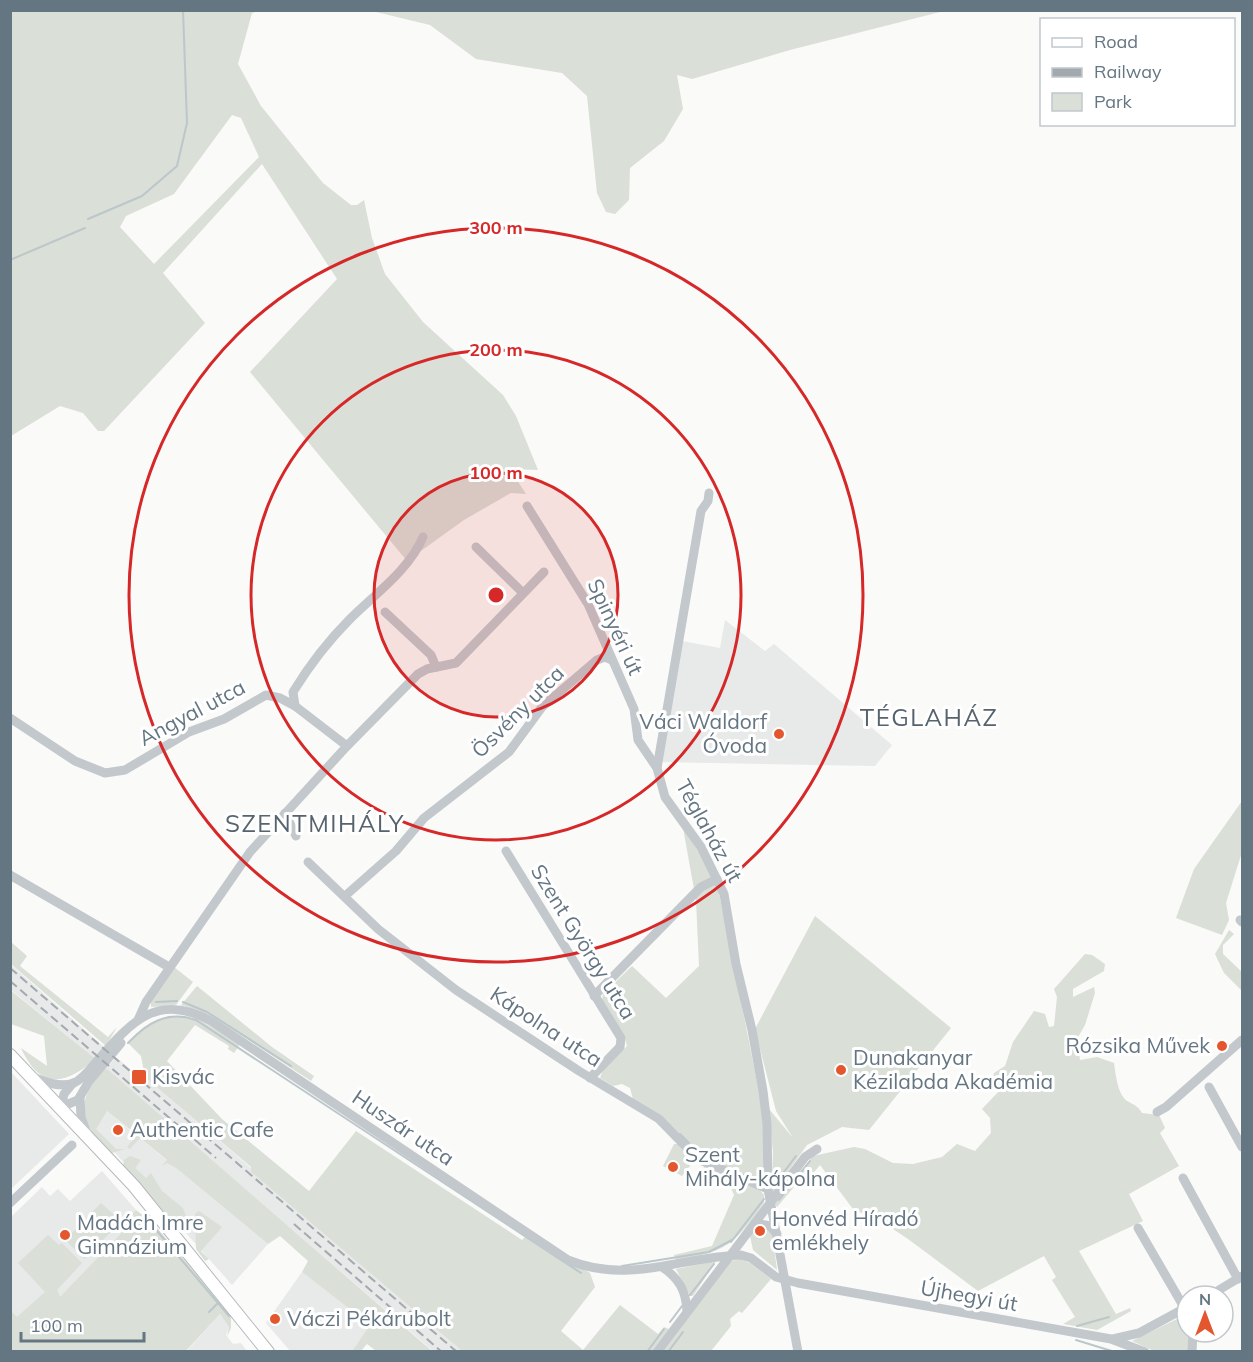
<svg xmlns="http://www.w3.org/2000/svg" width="1253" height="1362" font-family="Mulish,sans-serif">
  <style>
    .built { fill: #e8e9e9 }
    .green { fill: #dadfd7; fill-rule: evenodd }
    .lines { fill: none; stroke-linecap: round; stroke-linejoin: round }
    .stream { stroke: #bbc7cb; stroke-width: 2 }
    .major-casing { stroke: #b5babe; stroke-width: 14 }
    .minor { stroke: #c3c8cc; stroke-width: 9 }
    .major { stroke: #fff; stroke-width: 12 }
    .rail { stroke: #a2aab0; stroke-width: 2; stroke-dasharray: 9 4.5; stroke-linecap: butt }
    .ring { fill: none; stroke: #d62828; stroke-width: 3 }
    .poi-dot { fill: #e4572e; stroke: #fff; stroke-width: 2 }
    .labels { text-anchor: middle; stroke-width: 6; stroke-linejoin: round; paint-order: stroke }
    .street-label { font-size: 21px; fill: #657683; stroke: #fff }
    .poi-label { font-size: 21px; fill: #657683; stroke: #fff; text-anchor: start }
    .quarter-label { font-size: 24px; letter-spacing: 1.5px; fill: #57646e; stroke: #fff }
    .centre { fill: #d62828; stroke: #fff; stroke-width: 3 }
    .ring-label { font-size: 18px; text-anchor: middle; font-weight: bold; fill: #d62828; stroke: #fff; stroke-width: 6; stroke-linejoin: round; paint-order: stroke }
  </style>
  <rect width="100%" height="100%" fill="#fafaf8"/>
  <g class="built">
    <path d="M725,620L765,651L774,644L892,745L875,766L659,762L682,641L720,648Z"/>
    <path d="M10,964L105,1048L96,1059L11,990Z"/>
    <path d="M116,1057L137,1075L152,1082L251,1168V1172L462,1351H433L116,1078L106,1068Z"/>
    <path d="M11,1072L69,1134L11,1189Z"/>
    <path d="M107,1111L268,1244L232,1285L93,1128Z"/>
    <path d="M102,1171L136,1210L132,1214L137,1218L11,1348V1217L42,1187L50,1196L58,1189L70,1201Z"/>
    <path d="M302,1272L370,1325L352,1351L291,1352L266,1323Z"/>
    <path d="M220,1314L229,1327L226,1335L233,1344L241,1343L247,1351L186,1352Z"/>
  </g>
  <g class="green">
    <path d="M10,11H258L252,13L238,64L261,106L323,183L351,205H357L364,200L372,238L385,274L423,322L503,395L516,416L538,470L510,469L526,494L511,493L464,520L407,561L250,372L337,279L262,164L163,273L205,323L104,431H98L83,413L60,406L11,436ZM232,115L241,118L259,157L154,264L120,227L126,216L174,194Z"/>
    <path d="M372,11H944L790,50L692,79L677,75L683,109L664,141L630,168L629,200L615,214L606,212L597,193L587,96L562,73L476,59L430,25Z"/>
    <path d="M1242,801V852L1226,903L1229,920L1222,935L1176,918L1194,869Z"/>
    <path d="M683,828L716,878L759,1091L764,1125L763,1175L761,1180L758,1181L703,1157L665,1119L633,1099L630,1088L622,1084L613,1086L600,1078L603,1070L627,1046L625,1038L602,1000L603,994L632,966L666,998L699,966L696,900Z"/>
    <path d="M815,916L951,1028L869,1130L842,1127L807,1145L772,1194L773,1152L769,1109L793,1138L776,1111L755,1029Z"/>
    <path d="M1229,930L1234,934L1223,945V954L1242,972V991L1224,973L1215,954Z"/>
    <path d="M11,942L27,956L20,966L108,1037L117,1027L106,1046L11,964Z"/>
    <path d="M1085,954L1092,955L1105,964L1104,971L1073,989V997L1094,987L1095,993L1085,1025L1077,1039L1080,1060L1097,1057L1114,1063C1116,1075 1117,1093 1127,1101C1134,1105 1137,1105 1142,1113L1159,1115L1165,1128L1160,1133L1179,1166L1129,1194L1143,1221L1079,1251L1116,1314L1130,1308L1131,1311L1097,1330L1063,1324L1075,1317L1052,1280L1056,1277L1044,1256L978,1291L908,1239L884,1223L853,1209L820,1165L806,1182L799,1181L777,1207L774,1202L813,1156L854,1147L865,1149L893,1163L913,1164L942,1157L957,1144L975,1151L991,1133L990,1118L982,1109L1000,1090L992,1080L994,1073L1005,1066L1013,1042L1034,1011L1045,1014L1049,1027L1054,1026L1057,997L1054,989Z"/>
    <path d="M174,967L193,982L176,1005L151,1007V1001Z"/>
    <path d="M197,986L272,1047L314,1076L311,1081L213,1017L181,1005Z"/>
    <path d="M10,990L96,1059C64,1085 41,1091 21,1048L47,1066L44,1036L11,1024Z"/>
    <path d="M169,1016L198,1019L240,1044L234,1053L228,1049L229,1046L195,1025L167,1061L222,1119L309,1191L356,1131L522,1240L528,1234L590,1273L595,1287L561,1331L583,1350L620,1305L658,1334L664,1327L669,1329L652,1351H462L251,1172V1167L145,1077L141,1056L128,1043L144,1027Z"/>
    <path d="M106,1068L432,1351H376L367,1344L361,1351H352L370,1325L302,1272L308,1261L280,1236L268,1244L176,1168L167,1163L162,1166L167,1160L140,1138L130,1149L127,1147L137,1135L107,1111L96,1129L116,1149H125L112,1153C105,1145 94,1137 89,1127C77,1106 89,1081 106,1068Z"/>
    <path d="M674,1144H678L693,1162L682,1176L663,1166Z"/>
    <path d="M130,1156L141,1160L135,1168L146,1178L151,1173L162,1191L183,1208L187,1219L182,1227L174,1226L123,1166L124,1160Z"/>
    <path d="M704,1167L758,1188L764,1195V1203C733,1245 729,1251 676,1260L674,1255L712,1246L734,1195L731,1188L702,1175Z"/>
    <path d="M101,1203L121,1221L85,1259L65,1240Z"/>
    <path d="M136,1210L153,1223L231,1315V1328L227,1337L229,1327L220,1314L186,1351H11L10,1310L17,1317L45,1292L18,1263L48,1235L59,1245L62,1243L82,1263L57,1290L60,1297L136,1218L132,1214Z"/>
    <path d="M199,1211L222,1227L201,1251L209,1259L205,1261L196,1249L195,1214Z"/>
    <path d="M757,1225L772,1232L777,1270L753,1250L750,1236Z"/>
    <path d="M740,1259L750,1263L771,1279L742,1313L739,1311L730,1319L731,1326L711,1351L657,1352L730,1261Z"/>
    <path d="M716,1261L693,1296H690L676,1269Z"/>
    <path d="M1187,1314L1189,1351H1154L1132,1341Z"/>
  </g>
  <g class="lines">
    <g class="stream">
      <path d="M88,219L142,196L177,166L187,123L183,10"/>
      <path d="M10,260L85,228"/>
      <path d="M156,1002L177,1001"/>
      <path d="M183,1002L207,1012L291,1066"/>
      <path d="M128,1043C147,1023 167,1010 196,1020L581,1273"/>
      <path d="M680,1134L689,1143"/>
      <path d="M696,1152L707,1158"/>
      <path d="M774,1185L796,1156"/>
      <path d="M779,1200L810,1161"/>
      <path d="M152,1225L229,1316"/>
      <path d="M731,1242L764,1199"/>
      <path d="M622,1266L709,1252L732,1240"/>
      <path d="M690,1295L714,1264"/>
      <path d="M209,1312L217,1304"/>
      <path d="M670,1322L682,1306"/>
      <path d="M1077,1326L1109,1317"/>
      <path d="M1076,1340L1115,1352"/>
      <path d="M647,1352L664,1329"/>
      <path d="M668,1352L683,1332"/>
    </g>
    <defs>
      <path id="major" d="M10,1055L134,1186L268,1352"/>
    </defs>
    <use href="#major" class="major-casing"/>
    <g class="minor">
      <path d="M709,493L708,501L701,511L657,768L665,797L701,847L724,894L736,964L752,1030L763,1091L767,1124L768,1189"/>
      <path d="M527,506L588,604L634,709L638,740L657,768"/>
      <path d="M476,547L523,593"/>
      <path d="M385,612L431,655L436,667"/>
      <path d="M10,718L75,761L105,773L125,770L189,732L224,719L266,695L280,698L295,706L293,692C309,666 328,641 350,619C375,594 409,570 423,537"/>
      <path d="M347,746L418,674L427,669L456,663L544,572"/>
      <path d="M285,813L296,836"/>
      <path d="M506,851L621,1038L620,1047L590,1078"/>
      <path d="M308,862L378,929L456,990L579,1071L659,1119L698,1159L768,1189L798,1352"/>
      <path d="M10,875L169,967"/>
      <path d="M345,896L396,851L424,818L509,752L542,707L597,660L605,657L612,660"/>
      <path d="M1240,920L1242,922"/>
      <path d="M594,996L701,887L717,879"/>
      <path d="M138,1020L146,1002L250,852L347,746L295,706"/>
      <path d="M33,1077C45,1082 60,1088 74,1083C83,1079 91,1068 97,1061C132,1021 157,992 211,1021L568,1260C629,1285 679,1257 741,1255L751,1258L776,1277L798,1283L1111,1339L1145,1352"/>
      <path d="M73,1083L64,1094L61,1107L78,1100L89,1081L121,1043"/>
      <path d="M1209,1087L1242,1147"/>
      <path d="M80,1097L81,1117L87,1134"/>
      <path d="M1157,1112L1166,1107L1242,1040"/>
      <path d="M1183,1178L1238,1279"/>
      <path d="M10,1203L72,1145"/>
      <path d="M755,1223L770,1226L777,1234"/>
      <path d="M1138,1228L1185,1309"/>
      <path d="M662,1267C679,1278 686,1291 687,1311"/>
      <path d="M1209,1296L1242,1276"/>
      <path d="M1113,1339L1139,1333L1187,1307"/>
      <path d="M657,1352L805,1157L817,1149"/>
      <path d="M1192,1352L1193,1332"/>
    </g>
    <use href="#major" class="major"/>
    <g class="rail">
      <path d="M10,968L457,1352"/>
      <path d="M10,981L216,1158"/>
      <path d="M294,1224L442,1352"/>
    </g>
  </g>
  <circle cx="496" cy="595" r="122" fill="#d62828" fill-opacity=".12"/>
  <g class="ring">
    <circle cx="496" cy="595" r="122"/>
    <circle cx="496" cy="595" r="245"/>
    <circle cx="496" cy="595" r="367"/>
  </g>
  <g class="poi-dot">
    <circle cx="779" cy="734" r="6"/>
    <circle cx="1222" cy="1046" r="6"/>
    <circle cx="841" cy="1070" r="6"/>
    <rect x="131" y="1069" width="16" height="16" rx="3"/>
    <circle cx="118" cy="1130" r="6"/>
    <circle cx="673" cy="1167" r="6"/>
    <circle cx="760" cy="1231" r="6"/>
    <circle cx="65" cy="1235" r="6"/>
    <circle cx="275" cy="1319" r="6"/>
  </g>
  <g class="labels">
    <g class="street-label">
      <text transform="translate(615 627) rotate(65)" y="7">Spinyéri út</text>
      <text transform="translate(518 712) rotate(-45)" y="7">Ösvény utca</text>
      <text transform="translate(192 713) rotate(-28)" y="7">Angyal utca</text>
      <text transform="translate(709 831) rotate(61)" y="7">Téglaház út</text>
      <text transform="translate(583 942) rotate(58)" y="7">Szent György utca</text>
      <text transform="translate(546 1027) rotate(33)" y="7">Kápolna utca</text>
      <text transform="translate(403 1128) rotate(34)" y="7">Huszár utca</text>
      <text transform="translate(969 1296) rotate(10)" y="7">Újhegyi út</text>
    </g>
    <g class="poi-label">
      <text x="767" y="729" text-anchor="end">Váci Waldorf<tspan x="767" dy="24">Óvoda</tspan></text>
      <text x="1210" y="1053" text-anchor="end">Rózsika Művek</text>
      <text x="853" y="1065">Dunakanyar<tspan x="853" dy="24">Kézilabda Akadémia</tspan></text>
      <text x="152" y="1084">Kisvác</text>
      <text x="130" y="1137">Authentic Cafe</text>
      <text x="685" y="1162">Szent<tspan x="685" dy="24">Mihály-kápolna</tspan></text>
      <text x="772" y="1226">Honvéd Híradó<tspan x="772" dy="24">emlékhely</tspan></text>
      <text x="77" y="1230">Madách Imre<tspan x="77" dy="24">Gimnázium</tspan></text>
      <text x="287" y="1326">Váczi Pékárubolt</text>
    </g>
    <g class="quarter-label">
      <text x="929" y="726">TÉGLAHÁZ</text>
      <text x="315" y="832">SZENTMIHÁLY</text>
    </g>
  </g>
  <circle cx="496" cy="595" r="9" class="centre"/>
  <g class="ring-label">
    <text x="496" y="234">300 m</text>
    <text x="496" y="356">200 m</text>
    <text x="496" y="479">100 m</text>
  </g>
  <rect width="1253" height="1362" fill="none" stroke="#657683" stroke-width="24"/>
  <rect x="1040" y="18" width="195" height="108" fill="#ffffff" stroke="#c1c8cd" stroke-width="1.5"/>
  <rect x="1052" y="38" width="30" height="9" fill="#ffffff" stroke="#c1c8cd" stroke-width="1.5"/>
  <text x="1094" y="48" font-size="18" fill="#657683">Road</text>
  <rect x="1052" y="68" width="30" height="9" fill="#a2aab0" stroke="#c1c8cd" stroke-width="1.5"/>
  <text x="1094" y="78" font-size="18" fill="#657683">Railway</text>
  <rect x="1052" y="93" width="30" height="18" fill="#dadfd7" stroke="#c1c8cd" stroke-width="1.5"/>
  <text x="1094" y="108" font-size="18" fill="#657683">Park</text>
  <g transform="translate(1205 1314)"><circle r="28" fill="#ffffff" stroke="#c1c8cd" stroke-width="1.5"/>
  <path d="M0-4.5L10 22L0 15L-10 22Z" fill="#e4572e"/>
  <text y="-9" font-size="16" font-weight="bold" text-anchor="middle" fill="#657683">N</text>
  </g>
  <path d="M21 1332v9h123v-9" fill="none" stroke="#657683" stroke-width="3"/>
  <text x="30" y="1332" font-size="18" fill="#657683" stroke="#ffffff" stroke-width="4.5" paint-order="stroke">100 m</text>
</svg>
